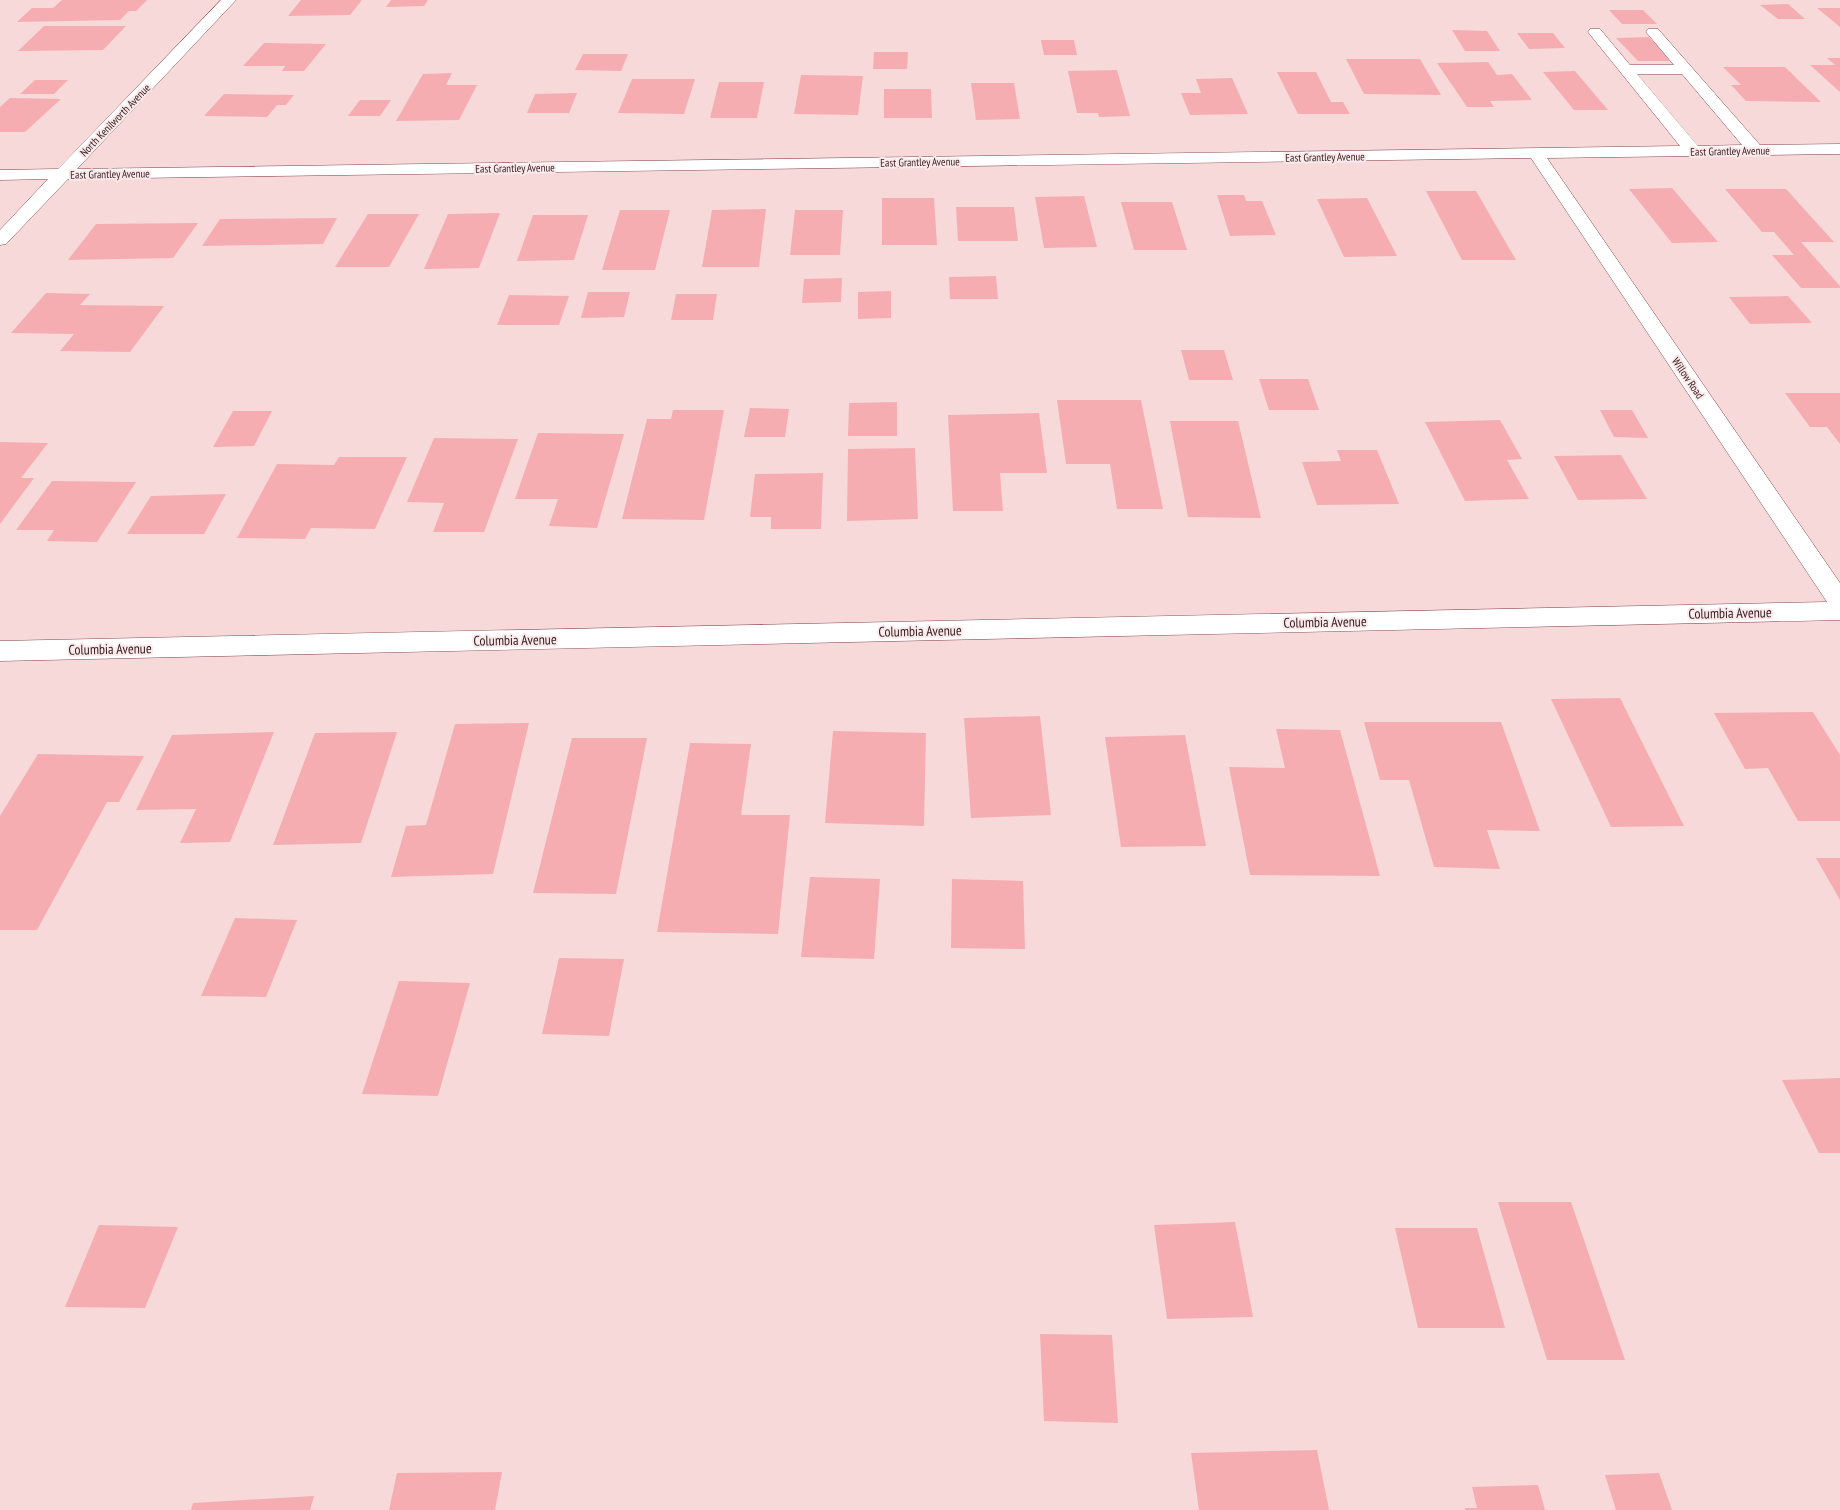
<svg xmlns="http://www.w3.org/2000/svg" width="1840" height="1510" font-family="'PT Sans Narrow',sans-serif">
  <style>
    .building { fill: #f6adb2 }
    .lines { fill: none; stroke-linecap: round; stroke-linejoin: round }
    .minor-casing { stroke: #85474c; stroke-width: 1 }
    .minor { fill: #fff; fill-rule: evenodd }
    .labels { text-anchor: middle; stroke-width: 4; stroke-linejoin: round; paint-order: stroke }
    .far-street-label { font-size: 11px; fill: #361b1d; stroke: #faeaeb }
    .street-label { font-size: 14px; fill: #361b1d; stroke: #faeaeb }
  </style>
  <rect width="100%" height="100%" fill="#f7d9da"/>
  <g class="building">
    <path d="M62,0H147L136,11H129L120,20L17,22L32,8H53Z"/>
    <path d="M301,0H362L350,15L288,16Z"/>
    <path d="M391,0H428L424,6L386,7Z"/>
    <path d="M1788,4L1805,19H1778L1760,5Z"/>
    <path d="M1817,8H1840V27Z"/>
    <path d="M1609,10H1643L1657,24H1622Z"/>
    <path d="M44,26H126L103,50L18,51Z"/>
    <path d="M1452,30L1487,31L1500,51H1465Z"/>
    <path d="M1517,33H1553L1565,48L1529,49Z"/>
    <path d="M1649,37L1672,61H1638L1616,38Z"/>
    <path d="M1041,40H1074L1077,55H1044Z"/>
    <path d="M264,43L326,44L304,71H282L285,66H243Z"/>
    <path d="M874,52H908L907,69H873Z"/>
    <path d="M583,54H628L621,71L575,70Z"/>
    <path d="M1827,58H1840V92L1810,65H1835Z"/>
    <path d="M1346,59H1420L1441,95L1364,94Z"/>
    <path d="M1488,62L1497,75L1512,74L1532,100L1490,101L1494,107H1467L1437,63Z"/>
    <path d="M1723,67H1785L1821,102L1746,101L1731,85H1741Z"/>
    <path d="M1117,70L1130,116L1099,117L1098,113H1077L1068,71Z"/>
    <path d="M1575,71L1608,110H1574L1543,72Z"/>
    <path d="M1277,72H1316L1331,102H1343L1350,114H1298Z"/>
    <path d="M452,73L446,85H477L459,120L396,121L423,74Z"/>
    <path d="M801,75L863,76L858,115L794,114Z"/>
    <path d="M1232,78L1248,114L1190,115L1181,93H1201L1196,79Z"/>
    <path d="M632,79H695L684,114L618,113Z"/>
    <path d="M35,80H68L54,94H20Z"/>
    <path d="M719,82H764L757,118H710Z"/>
    <path d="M971,83H1014L1020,119L976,120Z"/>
    <path d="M884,89H931L932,118H884Z"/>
    <path d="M577,93L569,113H527L535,94Z"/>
    <path d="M224,94L294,95L286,105H277L267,117L204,116Z"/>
    <path d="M10,98L61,99L25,132H0V107Z"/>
    <path d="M360,100H391L380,116H348Z"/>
    <path d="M1672,188L1718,242L1672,243L1629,189Z"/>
    <path d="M1725,189H1786L1834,242H1801L1840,286V288H1801L1772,255H1794L1774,232H1762Z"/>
    <path d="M1426,191H1476L1516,260H1462Z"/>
    <path d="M1217,195H1244L1246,201H1262L1276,235L1230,236Z"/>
    <path d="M1084,196L1097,247L1044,248L1035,197Z"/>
    <path d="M882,198H934L937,245H882Z"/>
    <path d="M1367,198L1397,256L1344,257L1317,199Z"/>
    <path d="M1121,202H1172L1187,250H1134Z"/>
    <path d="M956,207H1014L1018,241H958Z"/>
    <path d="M766,209L759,267H702L712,210Z"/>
    <path d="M620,210H670L655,270H602Z"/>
    <path d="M795,210H843L840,255H790Z"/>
    <path d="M500,213L479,268L424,269L448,214Z"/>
    <path d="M368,214H419L389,267H335Z"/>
    <path d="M533,215H588L574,260L517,261Z"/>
    <path d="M337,218L323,244L202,246L220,219Z"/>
    <path d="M198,223L173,258L68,260L96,224Z"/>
    <path d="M996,276L998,299H950L949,277Z"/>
    <path d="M842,278L841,302L802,303L804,279Z"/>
    <path d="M891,291V318L858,319V292Z"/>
    <path d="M588,292H630L624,317L581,318Z"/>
    <path d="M46,293L90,294L80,305L164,306L130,352L60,351L74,334L11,333Z"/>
    <path d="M676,294H717L713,320H671Z"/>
    <path d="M509,295L569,296L559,325H497Z"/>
    <path d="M1788,296L1812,323L1750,324L1729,297Z"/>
    <path d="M1181,350H1224L1233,380H1189Z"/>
    <path d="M1259,379H1308L1319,410H1269Z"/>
    <path d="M1785,393H1840V444L1827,427H1810Z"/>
    <path d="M1057,400H1141L1163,509H1117L1110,464H1066Z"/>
    <path d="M897,402V436H848L849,403Z"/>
    <path d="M750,408L789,409L785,437H744Z"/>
    <path d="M673,410H724L704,520L622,519L647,419H671Z"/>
    <path d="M1600,410H1632L1648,438L1614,437Z"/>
    <path d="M233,411H272L254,446L213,447Z"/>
    <path d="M1039,413L1047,473H1000L1003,511H953L948,415Z"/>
    <path d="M1500,420L1522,459L1507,460L1529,499L1465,501L1425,422Z"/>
    <path d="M1170,421H1238L1261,518L1188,517Z"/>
    <path d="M538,433L624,434L597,528L549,526L558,499H515Z"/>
    <path d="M434,438L518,439L484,532H433L444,503L407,502Z"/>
    <path d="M0,442L48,443L21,478H34L0,524Z"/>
    <path d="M915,448L918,519L847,521L848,449Z"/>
    <path d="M1337,450H1377L1399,504L1317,505L1302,462L1341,461Z"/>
    <path d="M1621,455L1647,499L1578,500L1554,456Z"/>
    <path d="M339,457H407L375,529L311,528L305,539L237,538L277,464L334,465Z"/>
    <path d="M823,473L821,529H771V517H750L755,474Z"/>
    <path d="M52,481L136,482L97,542L47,541L54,530H16Z"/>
    <path d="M226,494L204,534H127L151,496Z"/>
    <path d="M1620,698L1684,826L1611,827L1551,699Z"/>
    <path d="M1813,712L1840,755V821H1798L1768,768L1745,769L1714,713Z"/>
    <path d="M1040,716L1051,815L971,818L964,718Z"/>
    <path d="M1364,722H1501L1540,831L1487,830L1500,869L1434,867L1409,780H1380Z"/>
    <path d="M529,723L493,874L391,877L406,826L426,825L455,724Z"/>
    <path d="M1276,729L1340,730L1380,876L1250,875L1229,767L1285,768Z"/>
    <path d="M833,731L926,733L924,826L825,823Z"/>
    <path d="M274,732L230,842L180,843L196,809L136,810L172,735Z"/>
    <path d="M397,732L361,843L273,845L315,733Z"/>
    <path d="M1185,735L1206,846L1121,847L1105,737Z"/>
    <path d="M572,738H647L616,894L533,893Z"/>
    <path d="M690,743L751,744L741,815H790L778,934L657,932Z"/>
    <path d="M38,754L144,756L119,802H107L37,930H0V816Z"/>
    <path d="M1816,858H1840V900Z"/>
    <path d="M810,877L880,879L874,959L801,957Z"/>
    <path d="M952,879L1023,881L1025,949L951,948Z"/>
    <path d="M235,918L297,920L266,997L201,996Z"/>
    <path d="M559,958L624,959L609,1036L542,1034Z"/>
    <path d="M399,981L470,983L438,1096L362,1094Z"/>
    <path d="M1840,1078V1153H1819L1782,1080Z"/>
    <path d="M1498,1202H1571L1625,1360H1547Z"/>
    <path d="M1235,1222L1253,1317L1167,1319L1154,1225Z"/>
    <path d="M99,1225L178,1227L145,1308L65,1307Z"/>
    <path d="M1395,1228H1477L1505,1328H1418Z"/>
    <path d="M1040,1334L1112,1335L1118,1423L1044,1421Z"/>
    <path d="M1317,1450L1329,1510H1199L1191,1453Z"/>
    <path d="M502,1472L495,1510H389L397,1473Z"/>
    <path d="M1659,1473L1672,1510H1616L1605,1475Z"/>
    <path d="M1538,1485L1545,1510H1465V1508H1477L1472,1487Z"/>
    <path d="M314,1496L310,1510H191L193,1503Z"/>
  </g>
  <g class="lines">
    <defs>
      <path id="minor" d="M221,0H236L77,169L1680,146L1588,32L1590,29H1600L1630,65H1674L1646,32L1648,29H1658L1760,145L1840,144V154L1547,158L1840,583V620L0,661V641L1827,602L1531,158L68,179L6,244L0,245V230L48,179L0,180V170L58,169ZM1637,74H1682L1742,145L1698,146Z"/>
    </defs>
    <use href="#minor" class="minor-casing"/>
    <use href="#minor" class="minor"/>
  </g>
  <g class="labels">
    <g class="far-street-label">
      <text transform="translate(115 120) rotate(-46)" y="4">North Kenilworth Avenue</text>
      <text transform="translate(1730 151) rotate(-1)" y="4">East Grantley Avenue</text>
      <text transform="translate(1325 157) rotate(-1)" y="4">East Grantley Avenue</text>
      <text transform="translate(920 162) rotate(-1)" y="4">East Grantley Avenue</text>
      <text transform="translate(515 168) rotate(-1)" y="4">East Grantley Avenue</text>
      <text transform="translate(110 174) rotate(-1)" y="4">East Grantley Avenue</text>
      <text transform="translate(1688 378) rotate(56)" y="4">Willow Road</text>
    </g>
    <g class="street-label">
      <text transform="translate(1730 613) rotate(-1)" y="5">Columbia Avenue</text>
      <text transform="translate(1325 622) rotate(-1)" y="5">Columbia Avenue</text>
      <text transform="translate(920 631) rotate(-1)" y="5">Columbia Avenue</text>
      <text transform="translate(515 640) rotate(-1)" y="5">Columbia Avenue</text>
      <text transform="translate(110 649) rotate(-1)" y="5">Columbia Avenue</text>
    </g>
  </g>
</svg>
